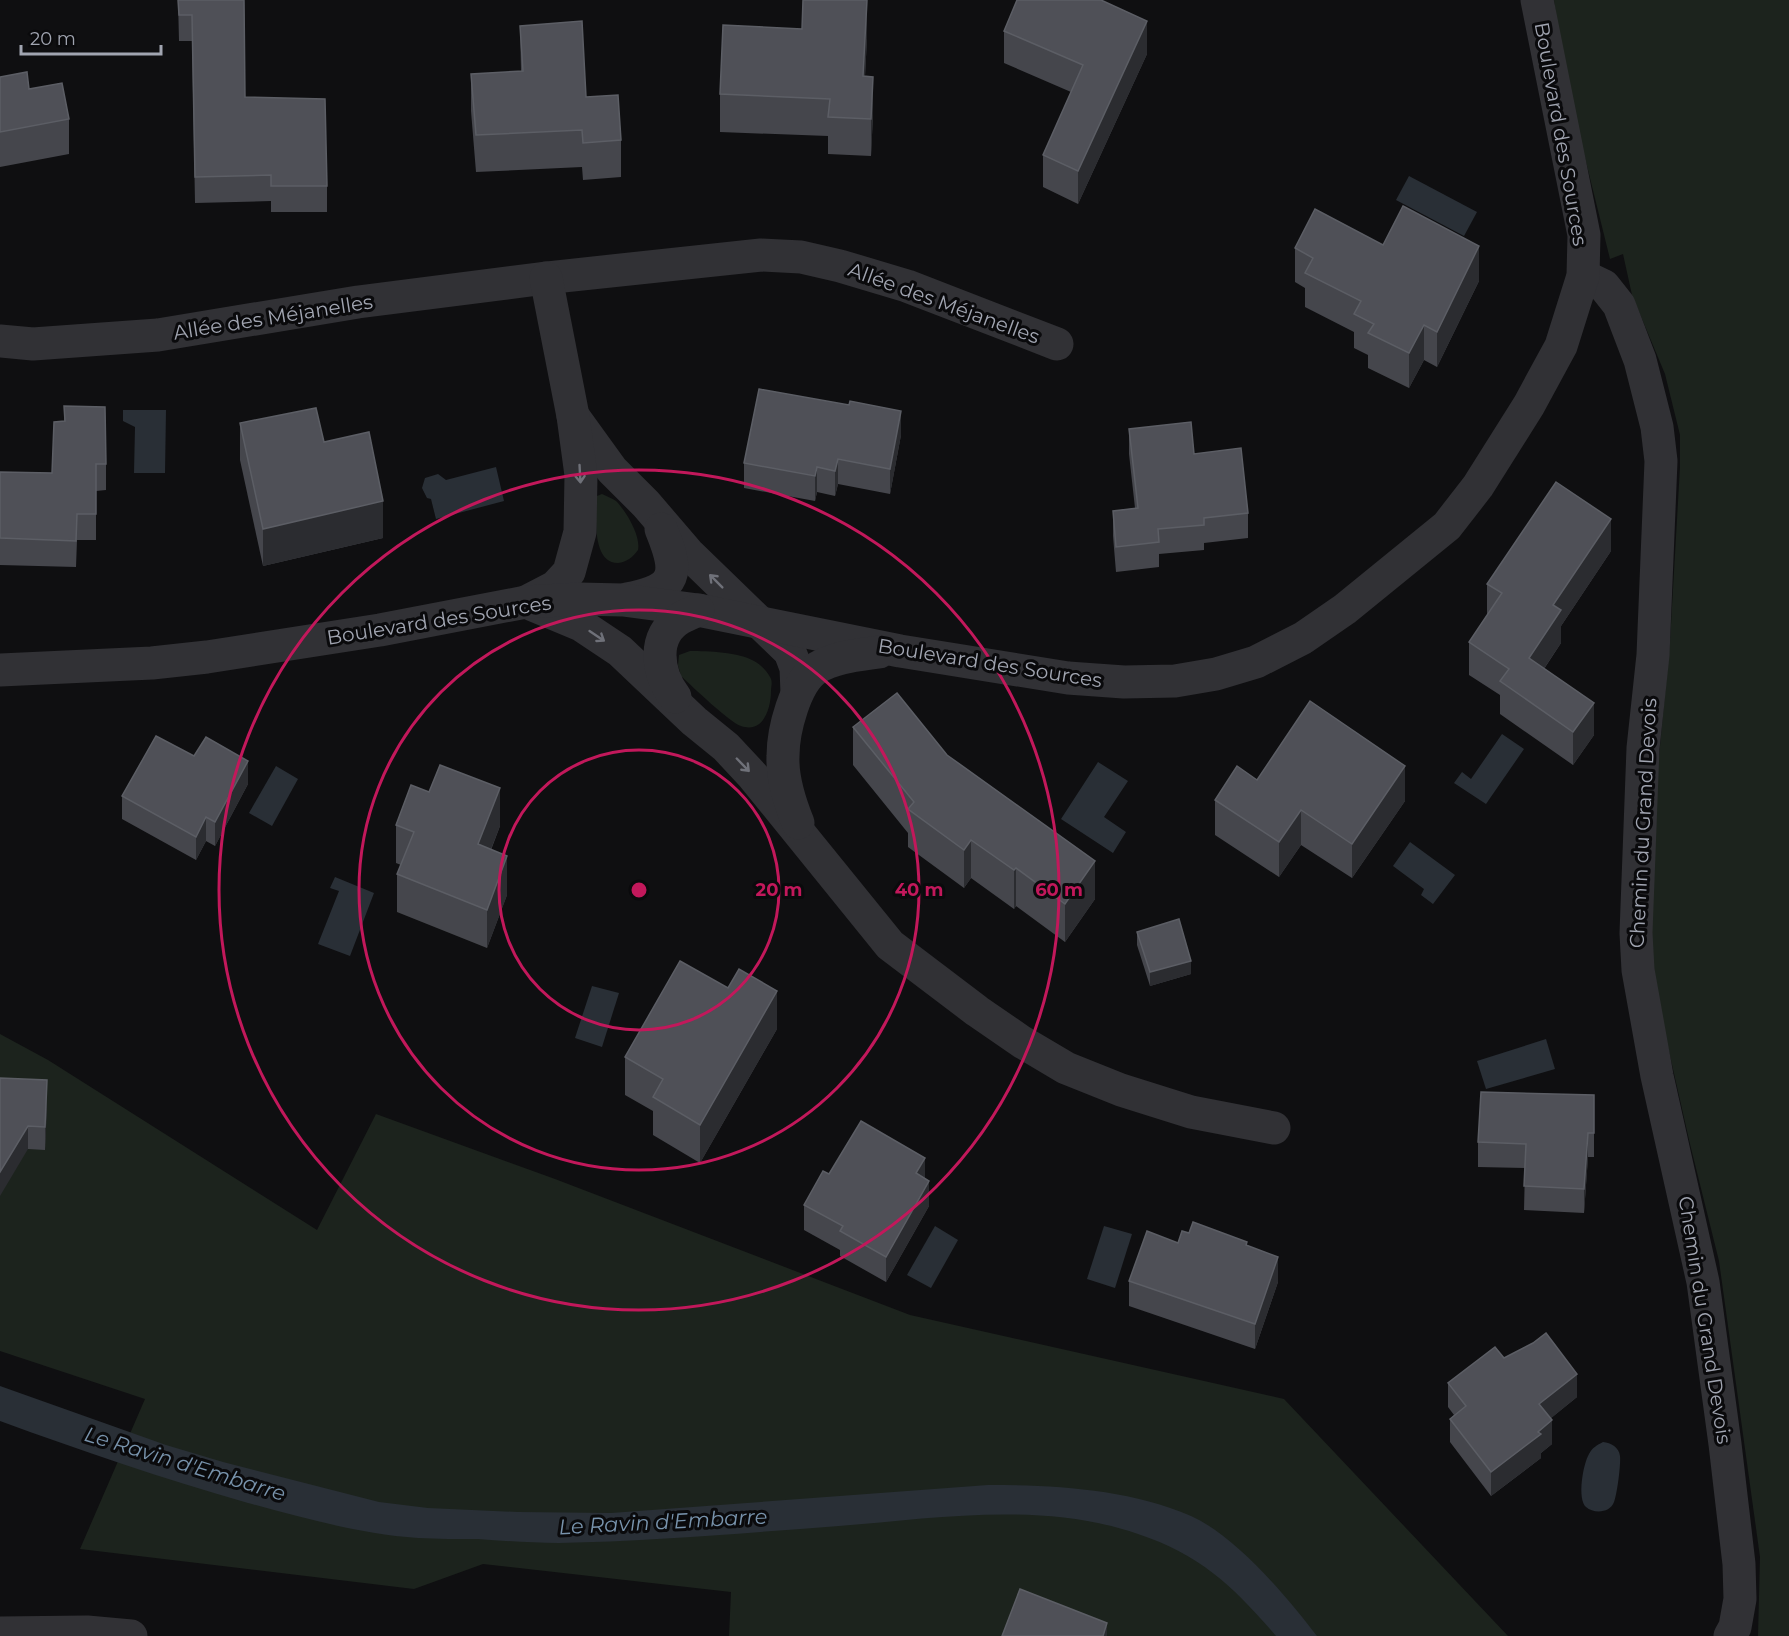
<svg xmlns="http://www.w3.org/2000/svg" width="1789" height="1636" font-family="Montserrat,sans-serif">
  <style>
    .green { fill: #1c231d }
    .water { fill: #292f36 }
    .lines { fill: none; stroke-linecap: round; stroke-linejoin: round }
    .minor { stroke: #313135; stroke-width: 33 }
    .wall { fill: #45464c }
    .shaded-wall { fill: #2b2c30 }
    .building { fill: #4f5057; stroke: #5c5e65; stroke-width: 1.5 }
    .oneway { stroke: #6f7179 }
    .ring { fill: none; stroke: #c2185b; stroke-width: 3 }
    .labels { text-anchor: middle; stroke-width: 6; stroke-linejoin: round; paint-order: stroke }
    .street-label { font-size: 20px; fill: #a1a5b1; stroke: #0a0a0c }
    .water-label { font-size: 21px; font-style: italic; fill: #7893ac; stroke: #0a0a0c }
    .centre { fill: #c2185b; stroke: #0a0a0c; stroke-width: 3 }
    .ring-label { font-size: 18px; text-anchor: middle; font-weight: bold; fill: #c2185b; stroke: #0a0a0c; stroke-width: 6; stroke-linejoin: round; paint-order: stroke }
  </style>
  <rect width="100%" height="100%" fill="#0f0f11"/>
  <g class="green">
    <path d="M1554,0H1789V1636H1758L1760,1557L1719,1261L1690,1144L1663,1025L1649,937L1650,850L1670,642L1680,467V435L1665,374L1632,295L1623,254L1610,259L1570,97L1559,37Z"/>
    <path d="M602,494C606,496 612,498 616,501C626,511 641,536 638,550C633,557 627,562 618,563C591,563 596,513 597,496Z"/>
    <path d="M690,651C708,651 739,652 754,661C760,664 767,671 770,677C773,682 771,686 771,691C771,707 764,734 741,726C729,722 693,687 681,676L678,665L679,655Z"/>
    <path d="M0,1034L48,1060L317,1230L376,1114L555,1179L910,1315L1284,1399L1508,1636H729L731,1592L483,1564L414,1589L80,1549L145,1399L0,1351Z"/>
  </g>
  <g class="water">
    <path d="M1409,176L1477,212L1464,236L1396,200Z"/>
    <path d="M123,410H166L165,473H134L135,427L123,421Z"/>
    <path d="M496,467L504,501L436,519L431,499L427,498L422,488L425,478L438,474L446,480Z"/>
    <path d="M1502,734L1524,749L1486,804L1454,783L1462,772L1471,779Z"/>
    <path d="M1098,762L1128,781L1104,817L1126,832L1113,853L1061,819Z"/>
    <path d="M276,766L298,779L272,826L249,813Z"/>
    <path d="M1410,842L1455,875L1433,904L1421,895L1424,889L1393,866Z"/>
    <path d="M335,877L374,893L350,956L318,944L339,891L330,888Z"/>
    <path d="M592,986L619,993L602,1047L575,1038Z"/>
    <path d="M1546,1039L1555,1069L1486,1089L1477,1061Z"/>
    <path d="M935,1226L958,1240L931,1288L907,1275Z"/>
    <path d="M1104,1226L1132,1234L1115,1288L1087,1279Z"/>
    <path d="M0,1386L166,1445L223,1462L379,1502L428,1508L518,1512L611,1513L988,1485C1055,1485 1128,1489 1191,1516C1236,1536 1287,1597 1317,1636H1276C1234,1587 1201,1555 1138,1534C1042,1501 938,1518 839,1526C746,1533 652,1541 559,1543C532,1543 505,1541 478,1539C458,1539 438,1539 418,1538C360,1534 304,1518 248,1503C164,1479 82,1451 0,1421Z"/>
    <path d="M1603,1442C1611,1443 1619,1447 1620,1456C1621,1464 1617,1495 1614,1502C1610,1513 1594,1514 1586,1507C1577,1499 1583,1464 1589,1454C1592,1448 1597,1445 1603,1442Z"/>
  </g>
  <g class="lines">
    <g class="minor">
      <path d="M1583,276L1604,286L1619,305L1640,360L1657,427L1661,461L1653,655L1643,748L1636,933L1638,970L1657,1076L1703,1282L1725,1444L1739,1564L1740,1599L1735,1627L1730,1636"/>
      <path d="M0,341L33,344L158,335L358,302L546,278L761,255L801,257L840,266L907,286L1057,344"/>
      <path d="M573,416L612,470L646,504L688,553L790,652L796,668L797,693"/>
      <path d="M627,599C679,589 679,573 661,529"/>
      <path d="M528,601L555,587L569,572L580,532L581,475L573,416L546,278"/>
      <path d="M533,605L581,625L620,651L694,721L726,747L753,776L890,945L977,1011L1022,1042L1066,1068L1121,1090L1191,1112L1274,1128"/>
      <path d="M0,670L152,663L207,657L380,630L526,602L579,599L623,600L698,610L900,651L1068,678L1124,682L1175,681L1216,674L1256,662L1303,638L1345,609L1447,526L1478,486L1529,405L1561,346L1583,276L1584,235L1537,0"/>
      <path d="M675,697C657,673 651,635 681,618C686,615 692,613 698,610"/>
      <path d="M798,823C790,803 782,778 783,756C783,731 795,682 817,668C834,657 859,655 879,652"/>
      <path d="M0,1633L87,1632L131,1636"/>
    </g>
  </g>
  <g class="wall">
    <path d="M178,0H244L245,97L327,186V212H271V201L195,203L192,41H179Z"/>
    <path d="M520,26L621,140V177L583,180L582,167L476,172L471,111V74L521,71Z"/>
    <path d="M1004,31L1147,54L1078,204L1043,187V155L1071,92L1004,63Z"/>
    <path d="M867,38L865,76L873,114L871,156L828,154V136L720,132V94Z"/>
    <path d="M0,77L29,89L69,119V154L0,167Z"/>
    <path d="M1383,245L1479,281L1437,367L1424,360L1409,388L1368,368V355L1354,348V332L1305,307V288L1295,282V248Z"/>
    <path d="M64,406L106,464V490L96,491V540H77L76,567L0,565V472L52,473L64,421Z"/>
    <path d="M240,423L324,442L383,538L263,566L240,460Z"/>
    <path d="M1129,429L1194,454L1248,513V538L1204,543V550L1159,554V567L1116,572L1113,536V511L1135,508L1129,454Z"/>
    <path d="M901,435L890,494L838,484L835,496L817,492L815,501L744,488V463Z"/>
    <path d="M1611,551L1561,626V643L1544,669L1594,735L1573,765L1500,714V695L1469,675V642L1487,615V584Z"/>
    <path d="M853,727L947,755L1095,899L1065,942L1016,906L1014,909L971,878L964,888L908,847V833L853,765Z"/>
    <path d="M1257,780L1405,801L1352,878L1301,845L1279,877L1215,835V800Z"/>
    <path d="M248,784L215,846L206,841L196,860L122,819V796Z"/>
    <path d="M396,825L500,826L491,850L507,895L487,948L397,912V874L401,865L396,863Z"/>
    <path d="M1137,932L1191,974L1150,986L1137,945Z"/>
    <path d="M777,1029L700,1163L653,1135V1111L625,1095V1057Z"/>
    <path d="M0,1078L47,1104L45,1150L28,1149Z"/>
    <path d="M1594,1095V1157H1588L1584,1213L1524,1210L1525,1168L1478,1167V1142Z"/>
    <path d="M829,1174L925,1178L929,1206L886,1282L840,1256V1250L804,1230V1205Z"/>
    <path d="M1189,1233L1247,1246L1278,1282L1255,1349L1129,1306V1281L1178,1243Z"/>
    <path d="M1448,1383L1577,1397L1551,1418L1552,1444L1541,1453V1458L1491,1496L1450,1442V1419L1454,1415L1448,1407Z"/>
  </g>
  <g class="shaded-wall">
    <path d="M867,0V38L863,114V76Z"/>
    <path d="M1147,21V54L1078,204V171Z"/>
    <path d="M873,77V114L871,156V119Z"/>
    <path d="M1479,246V281L1437,367V332Z"/>
    <path d="M1424,325V360L1409,388V353Z"/>
    <path d="M901,411V435L890,494V469Z"/>
    <path d="M838,459V484L835,496V471Z"/>
    <path d="M817,467V492L815,501V476Z"/>
    <path d="M383,501V538L263,566V529Z"/>
    <path d="M1611,519V551L1561,626V643L1529,691V658L1553,605Z"/>
    <path d="M1594,703V735L1573,765V732Z"/>
    <path d="M248,761V784L215,846V822Z"/>
    <path d="M1405,766V801L1352,878V844Z"/>
    <path d="M500,788V826L478,882V844Z"/>
    <path d="M1301,810V845L1279,877V842Z"/>
    <path d="M206,817V841L196,860V837Z"/>
    <path d="M971,840V878L964,888V850Z"/>
    <path d="M507,856V895L487,948V910Z"/>
    <path d="M1095,861V899L1065,942V904Z"/>
    <path d="M1016,868V906L1014,909V870Z"/>
    <path d="M1191,961V974L1150,986V972Z"/>
    <path d="M777,991V1029L700,1163V1125Z"/>
    <path d="M47,1080V1104L45,1150V1127Z"/>
    <path d="M28,1126V1149L0,1196V1172Z"/>
    <path d="M1588,1133V1157L1584,1213V1189Z"/>
    <path d="M925,1158V1183L916,1173Z"/>
    <path d="M929,1181V1206L886,1282V1257Z"/>
    <path d="M1278,1257V1282L1255,1349V1324Z"/>
    <path d="M1577,1374V1397L1539,1428V1404Z"/>
    <path d="M1552,1420V1444L1541,1453V1458L1491,1496V1472Z"/>
    <path d="M1107,1623V1636H1103Z"/>
  </g>
  <g class="building">
    <path d="M178,0H244L245,97L325,99L327,186H271V175L195,177L192,15H179Z"/>
    <path d="M803,0H867L863,76L873,77L871,119L828,117L830,99L720,94L723,25L802,29Z"/>
    <path d="M1017,0H1101L1147,21L1078,171L1043,155L1083,65L1004,31Z"/>
    <path d="M582,21L586,97L618,95L621,140L583,143L582,130L476,135L471,74L523,71L520,26Z"/>
    <path d="M27,72L29,89L62,83L69,119L0,132V77Z"/>
    <path d="M1403,206L1479,246L1437,332L1424,325L1409,353L1368,333L1374,324L1354,314L1361,301L1305,273L1313,258L1295,248L1315,209L1383,245Z"/>
    <path d="M759,389L849,405L850,401L901,411L890,469L838,459L835,471L817,467L815,476L744,463Z"/>
    <path d="M64,406L105,407L106,464H96V514H77L76,541L0,538V472L52,473L54,422L65,421Z"/>
    <path d="M316,408L324,442L369,432L383,501L263,529L240,423Z"/>
    <path d="M1191,422L1194,454L1241,448L1248,513L1204,518V525L1158,529L1159,542L1116,547L1113,511L1138,508L1129,429Z"/>
    <path d="M1556,482L1611,519L1553,605L1561,610L1529,658L1594,703L1573,732L1500,681L1509,669L1469,642L1502,593L1487,584Z"/>
    <path d="M897,693L947,755L1095,861L1065,904L1016,868L1014,870L971,840L964,850L908,809L914,802L853,727Z"/>
    <path d="M1310,701L1405,766L1352,844L1301,810L1279,842L1215,800L1237,766L1257,780Z"/>
    <path d="M156,736L194,756L206,737L248,761L215,822L206,817L196,837L122,796Z"/>
    <path d="M440,765L500,788L478,844L507,856L487,910L397,874L414,832L396,825L411,785L429,792Z"/>
    <path d="M1179,919L1191,961L1150,972L1137,932Z"/>
    <path d="M680,961L728,988L739,969L777,991L700,1125L653,1097L663,1079L625,1057Z"/>
    <path d="M0,1078L47,1080L45,1127L28,1126L0,1172Z"/>
    <path d="M1481,1092L1594,1095V1133H1588L1584,1189L1524,1186L1526,1144L1478,1142Z"/>
    <path d="M861,1121L925,1158L916,1173L929,1181L886,1257L840,1231L843,1226L804,1205L823,1171L829,1174Z"/>
    <path d="M1193,1222L1247,1242L1246,1245L1278,1257L1255,1324L1129,1281L1147,1231L1178,1243L1182,1231L1189,1233Z"/>
    <path d="M1546,1333L1577,1374L1539,1404L1552,1420L1538,1432L1541,1434L1491,1472L1450,1419L1466,1406L1448,1383L1495,1347L1504,1358L1533,1343Z"/>
    <path d="M1020,1589L1107,1623L1103,1636H1002Z"/>
  </g>
  <defs><path id="oneway-shaft" d="M-6 0H5M1.5-3L5.5 0L1.5 3" fill="none" stroke-width="1.6" stroke-linecap="round" stroke-linejoin="round" transform="scale(1.5)"/></defs>
  <g class="oneway">
    <use href="#oneway-shaft" transform="translate(580 474) rotate(87)"/>
    <use href="#oneway-shaft" transform="translate(716 581) rotate(-135)"/>
    <use href="#oneway-shaft" transform="translate(597 636) rotate(34)"/>
    <use href="#oneway-shaft" transform="translate(743 765) rotate(46)"/>
  </g>
  <g class="ring">
    <circle cx="639" cy="890" r="140"/>
    <circle cx="639" cy="890" r="280"/>
    <circle cx="639" cy="890" r="420"/>
  </g>
  <g class="labels">
    <g class="street-label">
      <text transform="translate(1561 134) rotate(80)" y="7">Boulevard des Sources</text>
      <text transform="translate(944 303) rotate(20)" y="7">Allée des Méjanelles</text>
      <text transform="translate(273 317) rotate(-9)" y="7">Allée des Méjanelles</text>
      <text transform="translate(439 620) rotate(-9)" y="7">Boulevard des Sources</text>
      <text transform="translate(990 663) rotate(9)" y="7">Boulevard des Sources</text>
      <text transform="translate(1643 823) rotate(-87)" y="7">Chemin du Grand Devois</text>
      <text transform="translate(1705 1320) rotate(81)" y="7">Chemin du Grand Devois</text>
    </g>
    <g class="water-label">
      <text transform="translate(185 1464) rotate(17)" y="7">Le Ravin d'Embarre</text>
      <text transform="translate(663 1522) rotate(-3)" y="7">Le Ravin d'Embarre</text>
    </g>
  </g>
  <circle cx="639" cy="890" r="9" class="centre"/>
  <g class="ring-label">
    <text x="779" y="896">20 m</text>
    <text x="919" y="896">40 m</text>
    <text x="1059" y="896">60 m</text>
  </g>
  <path d="M21 45v9h140v-9" fill="none" stroke="#a1a5b1" stroke-width="3"/>
  <text x="30" y="45" font-size="18" fill="#a1a5b1" stroke="#0a0a0c" stroke-width="4.5" paint-order="stroke">20 m</text>
</svg>
